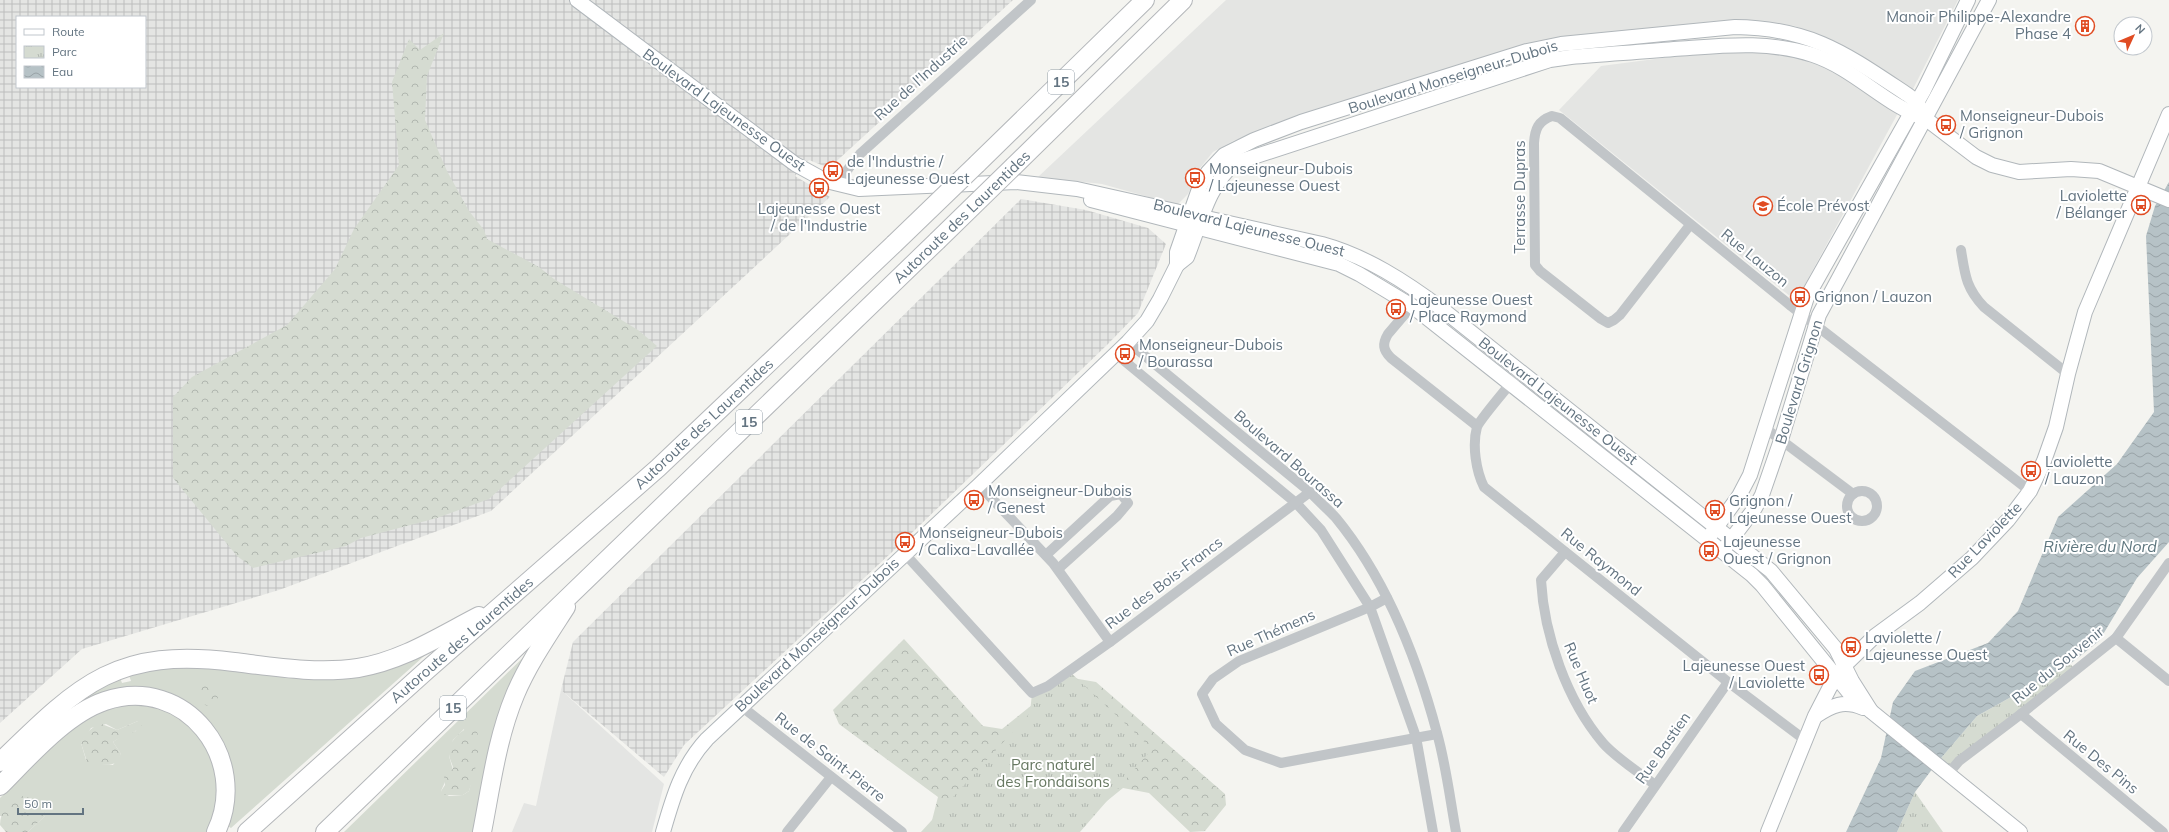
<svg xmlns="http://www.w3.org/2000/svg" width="2169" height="832" font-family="Mulish,sans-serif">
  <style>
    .built { fill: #e4e5e3 }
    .industrial { fill: url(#industrial-grid); fill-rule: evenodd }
    .green { fill: #d5dbd1; fill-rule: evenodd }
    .forest { fill: url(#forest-crowns) }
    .park { fill: url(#park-tufts) }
    .water { fill: url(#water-waves) }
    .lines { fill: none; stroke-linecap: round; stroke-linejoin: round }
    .secondary-casing { stroke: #b1b7bb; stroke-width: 16 }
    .highway-casing { stroke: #b4b7ba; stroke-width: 20 }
    .street { stroke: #c1c5c8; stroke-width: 10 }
    .secondary { stroke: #fff; stroke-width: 14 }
    .highway { stroke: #fff; stroke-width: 18 }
    .highway-bridge-casing { stroke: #b4b7ba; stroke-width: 20; stroke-linecap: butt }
    .highway-bridge { stroke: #fff; stroke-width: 18 }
    .labels { text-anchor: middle; stroke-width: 4; stroke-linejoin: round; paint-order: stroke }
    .shield { fill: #fff; stroke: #929ea7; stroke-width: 1 }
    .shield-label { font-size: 14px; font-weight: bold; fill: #637481 }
    .poi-label { font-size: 15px; fill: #637481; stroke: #fff; text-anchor: start }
    .street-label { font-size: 15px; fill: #637481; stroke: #fff }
    .park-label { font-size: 15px; fill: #677862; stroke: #fff }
    .water-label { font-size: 16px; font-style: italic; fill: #5f777f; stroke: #fff }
  </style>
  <defs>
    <pattern id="industrial-grid" width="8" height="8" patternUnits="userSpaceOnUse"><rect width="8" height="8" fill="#e4e5e3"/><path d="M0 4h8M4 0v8" fill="none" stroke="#bcbebd"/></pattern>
    <pattern id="forest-crowns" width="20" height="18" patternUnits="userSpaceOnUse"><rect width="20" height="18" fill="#d5dbd1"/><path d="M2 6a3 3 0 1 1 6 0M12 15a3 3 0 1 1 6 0" fill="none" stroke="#b0b6af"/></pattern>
    <pattern id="park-tufts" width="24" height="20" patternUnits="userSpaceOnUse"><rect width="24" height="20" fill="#d5dbd1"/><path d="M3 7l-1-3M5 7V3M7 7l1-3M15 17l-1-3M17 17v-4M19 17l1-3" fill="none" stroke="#b0b6af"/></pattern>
    <pattern id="water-waves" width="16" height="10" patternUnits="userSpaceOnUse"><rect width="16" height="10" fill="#b6c2c6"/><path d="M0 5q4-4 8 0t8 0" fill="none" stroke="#98a2a6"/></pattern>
  </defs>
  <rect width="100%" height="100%" fill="#f4f4f0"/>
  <g class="built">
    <path d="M1226,0H1958L1913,89L1829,40L1795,26L1767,22L1715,21L1565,40L1290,121L1233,141L1213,152L1200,168L1188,194L1178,204H1174L1102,184L1038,177Z"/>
    <path d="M1778,46L1823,61L1899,111L1796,301L1559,110L1601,66L1732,49Z"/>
    <path d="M561,690L664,784L652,832H512L524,803L536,806Z"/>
  </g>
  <g class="industrial">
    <path d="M0,0H1013L829,168L809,160L795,176L830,197L491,511L279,590L82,649L0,723ZM17,17H145V87H17Z"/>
    <path d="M1021,199L1086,210L1148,228L1166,244L1138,313L1108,344L891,553L684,745L664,777L561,690L573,642Z"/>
  </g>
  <g class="green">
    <path d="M536,645L477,832H344ZM464,729C467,749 475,772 469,791L463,795L449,796L441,791L449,773L453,770L449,756L453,740Z"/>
    <path d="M432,649L231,828L226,825L233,780L231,765L219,737L128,689L0,778V770L48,723L119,675L122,683L131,681L128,672L172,664L312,676Z"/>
    <path d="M137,702L173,712L204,739L220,783L210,832H28L45,816H0V798L57,742L91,713ZM138,721L136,731L123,735L113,742L121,754L113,765L99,764L86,760L81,743L91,728L106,724L117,730Z"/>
  </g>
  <g class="forest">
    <path d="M444,33L427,76L425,120L447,171L469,211L484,230L487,239L539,267L554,279L638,330L657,346L489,499L437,518L361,538L346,546L253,568L237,556L173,478V397L192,377L287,325L335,269L354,229L399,165L392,82L409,39L420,50Z"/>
    <path d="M904,639L983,726L1002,729L1067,677L1096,682L1225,794L1226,805L1205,831L1190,832L1149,793L1123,788L1081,822L929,832L938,797L839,724L833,710Z"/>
    <path d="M201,675H204L208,678L209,684L215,688L218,698L208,706L205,705C199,693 203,689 199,678Z"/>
    <path d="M138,721L142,725C136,734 122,735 113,742L121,754C114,771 107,761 93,767L88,765L81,743L86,733L99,723L117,730Z"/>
    <path d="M470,727H475C484,741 474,776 469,791L463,795H443L441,791L445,785L444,776L453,769C453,764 449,759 449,754C448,742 460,731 470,727Z"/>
    <path d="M21,796C34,797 44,804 45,816L28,832H6L0,825C0,812 8,800 21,796Z"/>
  </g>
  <g class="park">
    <path d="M2070,664L2076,670L1948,774L1936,764L1977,716Z"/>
    <path d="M1069,671L1152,749L1080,832H921L1030,713L1032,693Z"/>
    <path d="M1915,792L1943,832H1897Z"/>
  </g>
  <path class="water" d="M2169,182V542L2137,578L2099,641L2070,664L1977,716L1936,764L1915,792L1897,832H1846L1881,758L1893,702L1915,671L1988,643L2018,611L2058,517L2117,464L2154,412L2146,236L2155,206Z"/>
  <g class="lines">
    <defs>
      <g id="secondary">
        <path d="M577,0L795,164L826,181L859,189L1016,182L1077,189L1322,244C1366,256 1406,282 1442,309L1771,571L1836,649L1852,681L1871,711"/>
        <path d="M1091,200L1339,264L1359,274L1412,306L1752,575L1762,585L1851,695L2020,832"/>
        <path d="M1177,265L1187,257C1200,225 1208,185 1235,163L1550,60L1571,57C1605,54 1640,52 1674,49C1721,46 1767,40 1813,55C1855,69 1885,105 1926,119"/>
        <path d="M1712,533L1739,496L1750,475L1807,297L1924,90L1968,0"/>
        <path d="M1727,545L1755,508L1762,495L1781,440L1819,315L1989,0"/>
        <path d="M1816,716C1832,705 1844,700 1863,708"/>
        <path d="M663,832C673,797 682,766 707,739L979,485L1128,342L1147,321L1160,299L1177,265V252L1200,186L1208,172L1224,155L1254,140L1301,122L1527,51L1561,44L1735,27C1812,28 1846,54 1908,95L1917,102L1926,119L1976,157L1992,165L2019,172L2071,169L2099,171L2169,200"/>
        <path d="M1768,832L1815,716L1830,687L1845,665L1875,636L1920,603L1972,558L2008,520L2030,491L2044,461L2056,427L2068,374L2085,312L2169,114"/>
      </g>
      <g id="highway">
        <path d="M977,164L1145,0"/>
        <path d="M1014,166L1183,0"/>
        <path d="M0,762C80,684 116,647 234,662C275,667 317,674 358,668C402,661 440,636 479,616"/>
        <path d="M0,786C29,757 66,714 105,701C185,674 251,759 216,832"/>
        <path d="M247,832L427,670L658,468L894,244"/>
        <path d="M325,832L937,241"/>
        <path d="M482,832C491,786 497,738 515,695C528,664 548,635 566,607"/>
      </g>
    </defs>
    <use href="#secondary" class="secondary-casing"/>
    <use href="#highway" class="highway-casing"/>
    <g class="street">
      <path d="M841,186L848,169L860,154L1031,0"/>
      <path d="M1690,225L1620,315L1614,320L1608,323L1601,319L1540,271L1535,265L1534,143C1535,129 1538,121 1552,116L1560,118L1791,306L2030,491"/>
      <path d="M1961,250C1965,275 1966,288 1984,307L2068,374"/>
      <path d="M1422,294L1388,334C1382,344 1383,350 1391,358L1477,426"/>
      <path d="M1128,342L1310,492C1318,501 1328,509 1336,518C1386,579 1417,658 1437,733C1446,765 1450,799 1456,832"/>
      <path d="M1116,354L1296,503L1321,530L1370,607L1416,737L1433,832"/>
      <path d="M1521,371C1513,381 1480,419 1477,427C1472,445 1476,471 1484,487L1728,682L1805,740"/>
      <path d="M1765,428L1853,494"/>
      <path d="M979,485L1053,563L1110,642"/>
      <circle cx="1862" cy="506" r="15"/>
      <path d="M1565,552L1541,580C1544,635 1567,701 1603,743C1616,758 1639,772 1655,785"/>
      <path d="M905,554L1032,693L1048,686L1110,642L1310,492"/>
      <path d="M1046,555L1110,496L1121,494L1128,503L1117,516L1058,569"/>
      <path d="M1387,598L1370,607L1239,661L1213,679L1202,694L1216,724L1245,750L1281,763L1437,734"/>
      <path d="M2116,638L2169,681"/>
      <path d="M741,706L902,832"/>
      <path d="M2021,714L2163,832"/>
      <path d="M1948,774L1959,761L2021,714L2116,638L2169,563"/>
      <path d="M787,832L831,777"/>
      <path d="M1623,832L1728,682"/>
    </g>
    <use href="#secondary" class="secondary"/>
    <use href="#highway" class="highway"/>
    <defs>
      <g id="highway-bridge">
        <path d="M937,241L1014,166"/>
        <path d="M894,244L977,164"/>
      </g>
    </defs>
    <use href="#highway-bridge" class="highway-bridge-casing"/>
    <use href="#highway-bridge" class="highway-bridge"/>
  </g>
  <defs>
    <symbol id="building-ring" viewBox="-11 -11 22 22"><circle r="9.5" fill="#fff" stroke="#e04c23" stroke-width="1.5"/><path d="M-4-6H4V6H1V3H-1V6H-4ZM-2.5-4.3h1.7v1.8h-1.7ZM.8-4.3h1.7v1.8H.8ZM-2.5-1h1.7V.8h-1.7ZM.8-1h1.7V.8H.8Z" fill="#e04c23"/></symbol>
    <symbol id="bus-ring" viewBox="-11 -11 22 22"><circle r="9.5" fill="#fff" stroke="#e04c23" stroke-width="1.5"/><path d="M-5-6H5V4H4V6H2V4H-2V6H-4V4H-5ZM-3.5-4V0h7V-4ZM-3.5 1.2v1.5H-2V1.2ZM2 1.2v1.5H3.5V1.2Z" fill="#e04c23"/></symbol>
    <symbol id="school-ring" viewBox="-11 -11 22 22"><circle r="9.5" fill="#fff" stroke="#e04c23" stroke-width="1.5"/><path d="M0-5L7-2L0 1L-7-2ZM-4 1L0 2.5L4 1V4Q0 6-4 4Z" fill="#e04c23"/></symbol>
  </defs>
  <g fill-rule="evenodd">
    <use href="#building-ring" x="2074" y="15" width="22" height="22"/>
    <use href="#bus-ring" x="1935" y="114" width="22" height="22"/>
    <use href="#bus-ring" x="822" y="160" width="22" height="22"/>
    <use href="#bus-ring" x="1184" y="167" width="22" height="22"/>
    <use href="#bus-ring" x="808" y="177" width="22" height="22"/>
    <use href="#bus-ring" x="2130" y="194" width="22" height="22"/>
    <use href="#school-ring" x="1752" y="195" width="22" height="22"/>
    <use href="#bus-ring" x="1789" y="286" width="22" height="22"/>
    <use href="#bus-ring" x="1385" y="298" width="22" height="22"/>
    <use href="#bus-ring" x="1114" y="343" width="22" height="22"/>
    <use href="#bus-ring" x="2020" y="460" width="22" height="22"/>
    <use href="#bus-ring" x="963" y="489" width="22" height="22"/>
    <use href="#bus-ring" x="1704" y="499" width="22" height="22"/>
    <use href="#bus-ring" x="894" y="531" width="22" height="22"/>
    <use href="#bus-ring" x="1698" y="540" width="22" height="22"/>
    <use href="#bus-ring" x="1840" y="636" width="22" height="22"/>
    <use href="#bus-ring" x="1808" y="664" width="22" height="22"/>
  </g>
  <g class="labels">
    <g class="shield">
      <rect x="1048" y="70" width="26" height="24" rx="3"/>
      <rect x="736" y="410" width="26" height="24" rx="3"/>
      <rect x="440" y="696" width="26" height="24" rx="3"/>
    </g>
    <g class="shield-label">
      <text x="1061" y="87">15</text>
      <text x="749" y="427">15</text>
      <text x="453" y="713">15</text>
    </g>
    <g class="poi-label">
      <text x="2071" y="22" text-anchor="end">Manoir Philippe-Alexandre<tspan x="2071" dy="17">Phase 4</tspan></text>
      <text x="1960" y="121">Monseigneur-Dubois<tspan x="1960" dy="17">/ Grignon</tspan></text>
      <text x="847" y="167">de l'Industrie /<tspan x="847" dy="17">Lajeunesse Ouest</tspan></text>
      <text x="1209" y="174">Monseigneur-Dubois<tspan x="1209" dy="17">/ Lajeunesse Ouest</tspan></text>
      <text x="2127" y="201" text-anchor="end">Laviolette<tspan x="2127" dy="17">/ Bélanger</tspan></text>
      <text x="1777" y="211">École Prévost</text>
      <text x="819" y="214" text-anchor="middle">Lajeunesse Ouest<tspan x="819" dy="17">/ de l'Industrie</tspan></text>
      <text x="1814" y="302">Grignon / Lauzon</text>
      <text x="1410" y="305">Lajeunesse Ouest<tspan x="1410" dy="17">/ Place Raymond</tspan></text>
      <text x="1139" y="350">Monseigneur-Dubois<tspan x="1139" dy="17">/ Bourassa</tspan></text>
      <text x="2045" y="467">Laviolette<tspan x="2045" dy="17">/ Lauzon</tspan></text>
      <text x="988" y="496">Monseigneur-Dubois<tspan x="988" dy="17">/ Genest</tspan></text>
      <text x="1729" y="506">Grignon /<tspan x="1729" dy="17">Lajeunesse Ouest</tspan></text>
      <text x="919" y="538">Monseigneur-Dubois<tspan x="919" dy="17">/ Calixa-Lavallée</tspan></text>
      <text x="1723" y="547">Lajeunesse<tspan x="1723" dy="17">Ouest / Grignon</tspan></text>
      <text x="1865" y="643">Laviolette /<tspan x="1865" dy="17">Lajeunesse Ouest</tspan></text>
      <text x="1805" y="671" text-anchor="end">Lajeunesse Ouest<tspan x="1805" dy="17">/ Laviolette</tspan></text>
    </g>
    <g class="street-label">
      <text transform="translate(1453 77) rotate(-17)" y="5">Boulevard Monseigneur-Dubois</text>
      <text transform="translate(921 78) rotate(-42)" y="5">Rue de l'Industrie</text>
      <text transform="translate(724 110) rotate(36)" y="5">Boulevard Lajeunesse Ouest</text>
      <text transform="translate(1520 197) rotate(-90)" y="5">Terrasse Dupras</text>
      <text transform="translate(962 217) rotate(-44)" y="5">Autoroute des Laurentides</text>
      <text transform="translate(1249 228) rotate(14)" y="5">Boulevard Lajeunesse Ouest</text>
      <text transform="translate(1755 258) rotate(39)" y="5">Rue Lauzon</text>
      <text transform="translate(1799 382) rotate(-73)" y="5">Boulevard Grignon</text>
      <text transform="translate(1558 401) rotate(38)" y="5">Boulevard Lajeunesse Ouest</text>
      <text transform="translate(704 424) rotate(-43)" y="5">Autoroute des Laurentides</text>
      <text transform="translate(1289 459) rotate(41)" y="5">Boulevard Bourassa</text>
      <text transform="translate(1985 540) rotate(-46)" y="5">Rue Laviolette</text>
      <text transform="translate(1601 562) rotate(39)" y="5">Rue Raymond</text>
      <text transform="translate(1164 583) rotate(-37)" y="5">Rue des Bois-Francs</text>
      <text transform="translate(1271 633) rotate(-24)" y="5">Rue Thémens</text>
      <text transform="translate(817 635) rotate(-43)" y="5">Boulevard Monseigneur-Dubois</text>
      <text transform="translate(462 640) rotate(-41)" y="5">Autoroute des Laurentides</text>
      <text transform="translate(2058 665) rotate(-39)" y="5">Rue du Souvenir</text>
      <text transform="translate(1581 673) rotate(67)" y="5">Rue Huot</text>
      <text transform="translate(1663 748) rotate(-55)" y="5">Rue Bastien</text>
      <text transform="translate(830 757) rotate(38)" y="5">Rue de Saint-Pierre</text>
      <text transform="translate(2101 762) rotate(39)" y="5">Rue Des Pins</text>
    </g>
    <g class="park-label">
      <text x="1053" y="770">Parc naturel<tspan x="1053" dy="17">des Frondaisons</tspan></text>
    </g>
    <g class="water-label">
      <text x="2100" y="552">Rivière du Nord</text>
    </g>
  </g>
  <rect x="16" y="16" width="130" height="72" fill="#ffffff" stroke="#c1c7cd"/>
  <rect x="24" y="29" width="20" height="6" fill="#ffffff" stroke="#c1c7cd"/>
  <text x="52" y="36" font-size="12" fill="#637481">Route</text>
  <rect x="24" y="46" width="20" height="12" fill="url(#park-tufts)" stroke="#c1c7cd"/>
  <text x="52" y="56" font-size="12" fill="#637481">Parc</text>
  <rect x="24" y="66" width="20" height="12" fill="url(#water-waves)" stroke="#c1c7cd"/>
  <text x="52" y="76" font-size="12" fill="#637481">Eau</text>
  <g transform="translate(2133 36) rotate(46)"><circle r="19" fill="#ffffff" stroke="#c1c7cd"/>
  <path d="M0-3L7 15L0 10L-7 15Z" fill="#e04c23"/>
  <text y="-6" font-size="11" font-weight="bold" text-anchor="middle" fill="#637481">N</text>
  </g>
  <path d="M18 808v6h65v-6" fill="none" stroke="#637481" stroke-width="2"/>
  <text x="24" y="808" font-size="12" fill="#637481" stroke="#ffffff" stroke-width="3" paint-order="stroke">50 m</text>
</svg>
